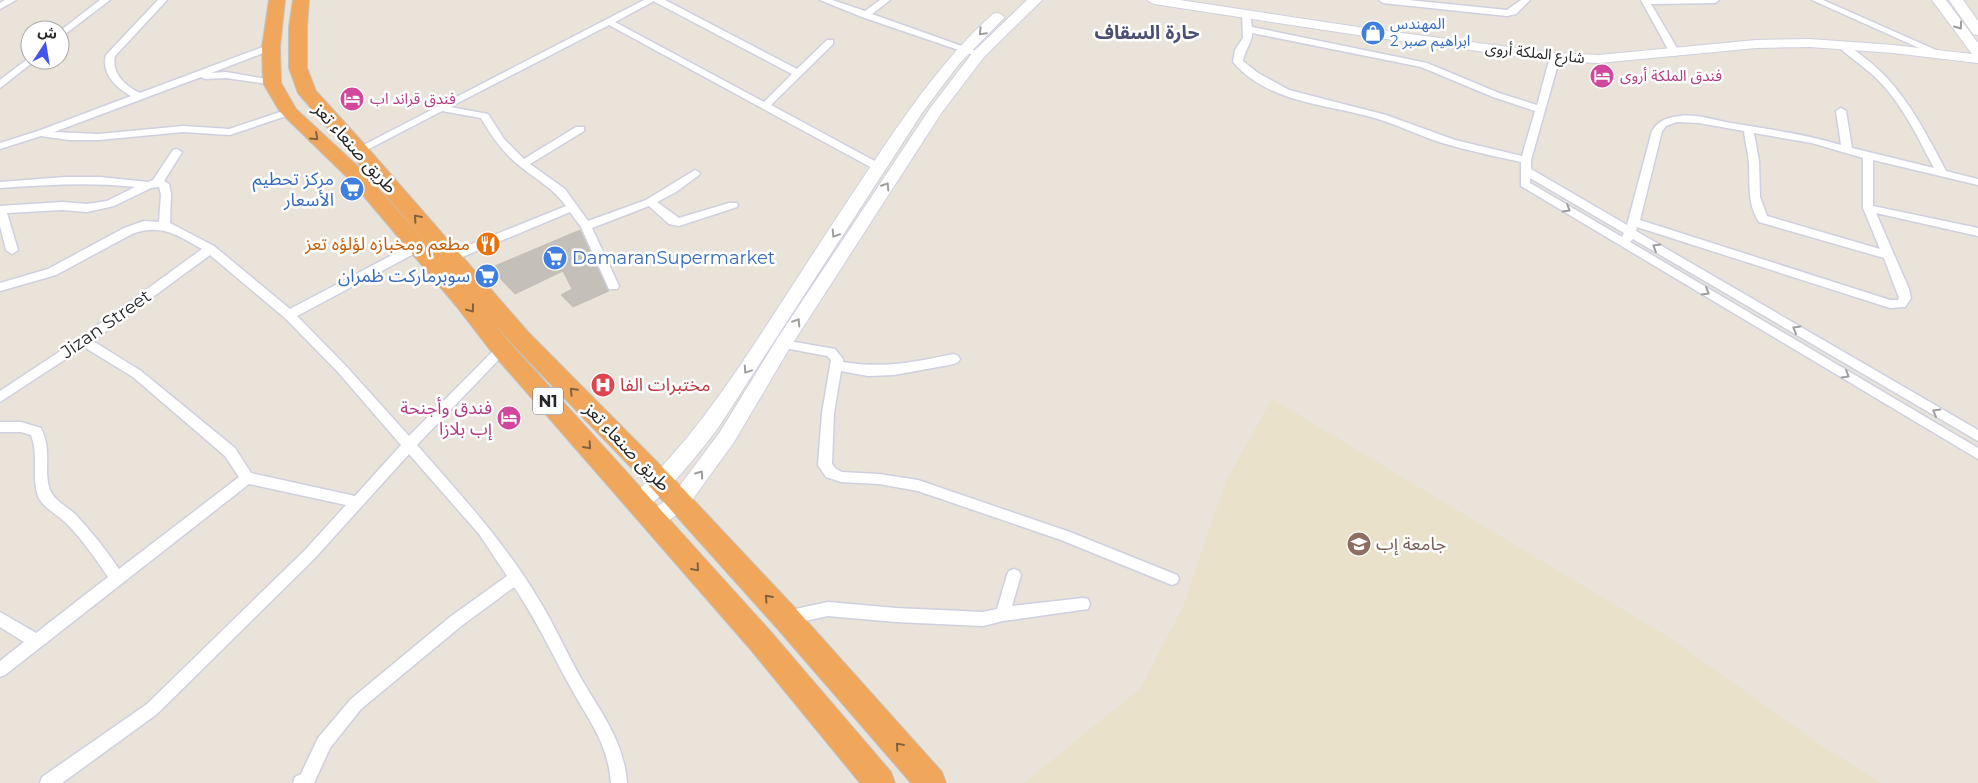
<svg xmlns="http://www.w3.org/2000/svg" width="1978" height="783" font-family="Montserrat,'Noto Sans Arabic',sans-serif">
  <style>
    .education { fill: #e9e1c9 }
    .building { fill: #c4c0b9; stroke: #c3bfb3 }
    .lines { fill: none; stroke-linecap: round; stroke-linejoin: round }
    .street-casing { stroke: #cfd0df; stroke-width: 3 }
    .secondary-casing { stroke: #cfd0df; stroke-width: 2 }
    .highway-casing { stroke: #c3c3c3; stroke-width: 2 }
    .street { fill: #fff; fill-rule: evenodd }
    .secondary { fill: #fff; fill-rule: evenodd }
    .highway { fill: #f1a75b; fill-rule: evenodd }
    .oneway { stroke: #9e9e9e }
    .oneway2 { stroke: #82613e }
    .labels { text-anchor: middle; stroke-width: 5; stroke-linejoin: round; paint-order: stroke }
    .far-shop-label { font-size: 15px; fill: #366cbe; stroke: #fff; text-anchor: start }
    .far-street-label { font-size: 15px; fill: #272727; stroke: #fff }
    .far-hotel-label { font-size: 15px; fill: #b23c85; stroke: #fff; text-anchor: start }
    .shield { fill: #fff; stroke: #686868; stroke-width: 1 }
    .shield-label { font-size: 16px; font-weight: bold; fill: #272727 }
    .street-label { font-size: 18px; fill: #272727; stroke: #fff }
    .shop-label { font-size: 18px; fill: #366cbe; stroke: #fff; text-anchor: end }
    .food-label { font-size: 18px; fill: #c56008; stroke: #fff; text-anchor: end }
    .health-label { font-size: 18px; fill: #be3a42; stroke: #fff; text-anchor: start }
    .hotel-label { font-size: 18px; fill: #b23c85; stroke: #fff; text-anchor: end }
    .education-label { font-size: 18px; fill: #785e54; stroke: #fff; text-anchor: start }
    .far-district-label { font-size: 19px; font-weight: bold; fill: #4b4f73; stroke: #fff }
  </style>
  <rect width="100%" height="100%" fill="#e9e3d9"/>
  <path class="education" d="M1272,399L1670,638L1823,747L1882,783H1024L1140,689L1183,607L1226,481Z"/>
  <path class="building" d="M580,230L609,291L573,307L561,295L572,289L563,271L515,294L490,268Z"/>
  <g class="lines">
    <defs>
      <g id="street">
        <path d="M5,0H16L0,9V3Z"/>
        <path d="M100,0H110L60,38V31Z"/>
        <path d="M158,0H167L115,56C111,73 125,86 140,93L271,44L274,45V49L211,73L226,72L272,80L275,81V85L226,78L205,79L201,77L54,132L99,134L183,126L229,129L289,109L292,110V114L230,135L183,132L99,140H69L41,136L0,149V143L38,131L131,96C116,88 101,73 106,55Z"/>
        <path d="M644,0H665L797,69L827,40H833V44L771,105L882,165L883,167L882,169H874L609,25L450,107L488,114L504,139L524,159L576,127H584V131L530,164L565,189L588,221L646,200L695,170L700,173L699,175L676,192L657,202L679,218L729,203H737L738,205L737,207L679,226L669,224L649,206L592,228L619,286L617,289H609L581,227L570,212L455,260H447L445,257L447,254L566,206C554,189 537,180 521,167C504,154 492,137 481,118L442,111L363,152H355L354,150ZM654,1L655,2L792,74L764,102L615,22Z"/>
        <path d="M820,0H832L865,11L880,0H890L872,14L984,54L979,57L976,56L862,17Z"/>
        <path d="M1379,0H1408L1507,10L1521,0H1530L1516,14L1507,16L1383,3Z"/>
        <path d="M1641,0H1719L1715,3L1651,4L1680,53L1675,56L1670,53Z"/>
        <path d="M1812,0H1823L1945,54L1943,56H1937Z"/>
        <path d="M1246,11L1250,14L1252,27L1427,63L1499,93L1537,105L1550,57L1555,54L1558,55L1560,57L1531,160V169L1627,225L1652,131C1658,122 1663,119 1674,117C1691,112 1714,120 1731,123C1768,129 1805,134 1841,145L1836,111L1841,108L1846,111L1852,148L1934,168C1918,138 1903,105 1878,80C1866,67 1849,58 1837,45L1842,42L1845,43C1860,54 1875,65 1887,78C1912,105 1929,139 1946,171L1978,179V185L1873,160V206L1978,228V236L1876,213L1909,289L1911,298L1905,307L1890,308L1637,227L1636,231L1978,430V441L1633,239L1630,242L1978,448V459L1521,186V162C1493,156 1466,150 1439,142C1418,135 1398,125 1378,119C1329,104 1269,104 1233,62L1235,50L1243,38L1242,14ZM1252,33L1421,67L1493,97L1535,111L1522,156L1455,140L1386,115L1289,90L1258,73L1243,61C1244,51 1253,41 1252,33ZM1677,122L1699,123L1744,131C1745,141 1748,152 1749,163C1750,184 1747,203 1759,222L1884,258L1899,298L1898,300H1890L1640,220L1662,131L1666,126ZM1754,133L1812,143L1863,158V208L1880,249L1767,216L1760,197L1759,161ZM1530,178L1624,233L1622,237L1530,183Z"/>
        <path d="M30,57V60H35L33,62L0,88V80Z"/>
        <path d="M177,149L182,152L164,181L169,184L171,194L170,223L214,246L290,309L413,244H421L423,247L421,250L297,316L345,365L409,436L498,346H506L508,349L506,352L417,445C461,495 505,543 539,600C555,626 567,654 582,680C602,714 624,742 627,783H611C608,743 589,721 571,688C552,654 536,619 514,587L460,627L361,709L330,748L314,783H293L295,777L301,774L318,738L351,699L450,617L507,576L479,534L409,454L315,558L157,714L62,783H40L42,777L147,704L305,550L346,505L249,484L5,675L0,677V661L24,642L0,627V612L36,633L108,577C95,558 82,539 66,523C58,515 42,507 38,496C31,476 39,455 31,435L21,432H0V422H21L41,428C53,452 42,473 51,492C55,501 69,508 76,515C92,532 106,550 119,569L239,477L225,456L133,377L84,347L0,402V391L80,338L202,249C177,235 161,223 132,234L56,275L0,291V283L48,269L124,228L144,221L159,222L161,194L159,187L151,188L114,206L87,212L62,210L7,213L18,250L12,254L6,250L0,226V206L62,202L87,204L107,201L135,187C90,182 46,185 0,188V182L66,177H100L148,182L153,180L173,150ZM210,255L285,318L337,371L401,445L355,496L251,473L235,448L141,371L93,341Z"/>
        <path d="M783,340L835,349L843,359V362C884,369 914,362 954,354L958,356L960,359L958,362L954,364L894,375L868,376L841,371L834,413L832,464L836,469L842,472L879,474L918,480L1070,532L1177,575L1179,579L1177,583L1172,585L1061,540L918,491L879,484L841,482L826,477L818,465L822,413L831,360L827,356L779,347L777,344Z"/>
        <path d="M1014,569L1019,571L1021,575L1012,606L1083,598L1088,599L1090,604L1088,609L1003,621L983,626L896,622L828,616L786,625L781,623L779,618L781,613L786,611L828,602L896,608L983,612L997,609L1007,575L1009,571Z"/>
      </g>
      <g id="secondary">
        <path d="M1027,0H1042L984,57L942,112L789,349L734,442L687,507L661,526L654,529L647,526L644,520L647,514L673,495L720,432L777,339L931,107L974,51Z"/>
        <path d="M1147,0H1180L1371,29L1555,53L1599,55L1756,40L1810,39L1893,45L1972,54L1932,0H1946L1978,43V63L1893,53L1810,47L1756,48L1599,63L1555,61L1371,37L1154,4Z"/>
        <path d="M1949,0H1963L1978,21V35L1973,34Z"/>
        <path d="M998,13L1005,17L959,64L922,113L718,428C707,443 655,510 639,510C639,510 633,508 632,508L629,502L632,496C686,447 725,389 765,328C804,268 843,207 883,148C916,100 949,53 993,14Z"/>
      </g>
      <path id="highway" d="M269,0H285L280,47L281,83L296,109L365,173L431,248L298,93L289,68V27L293,0H309L307,27V68L316,91L366,146L529,333L671,476L796,609L942,772L946,783H911L776,627L653,490L513,345L494,323L510,343L771,632L891,772L895,783H860L751,650L494,355L457,307L351,181L280,112L263,83L262,47Z"/>
    </defs>
    <use href="#street" class="street-casing"/>
    <use href="#secondary" class="secondary-casing"/>
    <use href="#highway" class="highway-casing"/>
    <use href="#street" class="street"/>
    <use href="#secondary" class="secondary"/>
    <use href="#highway" class="highway"/>
  </g>
  <defs><path id="oneway-chevron" d="M-2-3.5L2.5 0L-2 3.5" fill="none" stroke-width="1.6" stroke-linecap="round" stroke-linejoin="round" transform="scale(1.25)"/></defs>
  <g class="oneway">
    <use href="#oneway-chevron" transform="translate(1959 26) rotate(54)"/>
    <use href="#oneway-chevron" transform="translate(982 32) rotate(134)"/>
    <use href="#oneway-chevron" transform="translate(886 186) rotate(-57)"/>
    <use href="#oneway-chevron" transform="translate(1567 209) rotate(31)"/>
    <use href="#oneway-chevron" transform="translate(835 234) rotate(123)"/>
    <use href="#oneway-chevron" transform="translate(1656 247) rotate(-150)"/>
    <use href="#oneway-chevron" transform="translate(1706 292) rotate(31)"/>
    <use href="#oneway-chevron" transform="translate(797 322) rotate(-57)"/>
    <use href="#oneway-chevron" transform="translate(1796 329) rotate(-150)"/>
    <use href="#oneway-chevron" transform="translate(747 370) rotate(124)"/>
    <use href="#oneway-chevron" transform="translate(1846 375) rotate(31)"/>
    <use href="#oneway-chevron" transform="translate(1936 412) rotate(-150)"/>
    <use href="#oneway-chevron" transform="translate(700 474) rotate(-54)"/>
  </g>
  <g class="oneway2">
    <use href="#oneway-chevron" transform="translate(315 137) rotate(43)"/>
    <use href="#oneway-chevron" transform="translate(417 218) rotate(-131)"/>
    <use href="#oneway-chevron" transform="translate(471 309) rotate(53)"/>
    <use href="#oneway-chevron" transform="translate(573 391) rotate(-134)"/>
    <use href="#oneway-chevron" transform="translate(588 446) rotate(48)"/>
    <use href="#oneway-chevron" transform="translate(696 568) rotate(49)"/>
    <use href="#oneway-chevron" transform="translate(768 598) rotate(-132)"/>
    <use href="#oneway-chevron" transform="translate(899 746) rotate(-131)"/>
  </g>
  <defs>
    <symbol id="shop-disc" viewBox="-11 -11 22 22"><circle r="9.5" fill="#3f7fe0" stroke="#fff"/><path d="M-5-2.5h2.3a2.7 3.5 0 0 1 5.4 0H5L5.5 6h-11ZM-1.5-2.5h3a1.5 2.3 0 0 0-3 0Z" fill="#fff"/></symbol>
    <symbol id="hotel-disc" viewBox="-11 -11 22 22"><circle r="9.5" fill="#d1479c" stroke="#fff"/><path d="M-6-4.5h1.5V1H6V5H4.5V3h-9V5H-6ZM-4 0a1.8 1.8 0 1 1 3.6 0ZM.5 0V-2.5h3Q6-2.5 6 0Z" fill="#fff"/></symbol>
    <symbol id="supermarket-disc" viewBox="-11 -11 22 22"><circle r="9.5" fill="#3f7fe0" stroke="#fff"/><path d="M-6-5.5h2.5l.6 2H6L4.5 2H-2.5L-4.4-4H-6ZM-1.5 3.2a1.3 1.3 0 1 0 .1 0ZM3 3.2a1.3 1.3 0 1 0 .1 0Z" fill="#fff"/></symbol>
    <symbol id="restaurant-disc" viewBox="-11 -11 22 22"><circle r="9.5" fill="#e8710a" stroke="#fff"/><path d="M-5-6h1v4h1v-4h1v4h1v-4h1v5L-1.5 .5V6h-2V.5L-5-1ZM5-6V6H3V1.5H1.5Q1.5-4 5-6Z" fill="#fff"/></symbol>
    <symbol id="hospital-disc" viewBox="-11 -11 22 22"><circle r="9.5" fill="#e0444e" stroke="#fff"/><path d="M-5-5h3v3.5h4V-5h3V5h-3V1.5h-4V5h-3Z" fill="#fff"/></symbol>
    <symbol id="university-disc" viewBox="-11 -11 22 22"><circle r="9.5" fill="#8d6e63" stroke="#fff"/><path d="M0-5L7-2L0 1L-7-2ZM-4 1L0 2.5L4 1V4Q0 6-4 4Z" fill="#fff"/></symbol>
  </defs>
  <g fill-rule="evenodd">
    <use href="#shop-disc" x="1359" y="19" width="28" height="28"/>
    <use href="#hotel-disc" x="1588" y="62" width="28" height="28"/>
    <use href="#hotel-disc" x="338" y="85" width="28" height="28"/>
    <use href="#supermarket-disc" x="338" y="175" width="28" height="28"/>
    <use href="#restaurant-disc" x="474" y="230" width="28" height="28"/>
    <use href="#supermarket-disc" x="541" y="244" width="28" height="28"/>
    <use href="#supermarket-disc" x="473" y="262" width="28" height="28"/>
    <use href="#hospital-disc" x="589" y="371" width="28" height="28"/>
    <use href="#hotel-disc" x="495" y="404" width="28" height="28"/>
    <use href="#university-disc" x="1345" y="530" width="28" height="28"/>
  </g>
  <g class="labels">
    <g class="far-shop-label">
      <text x="1390" y="29">المهندس<tspan x="1390" dy="17">ابراهيم صبر 2</tspan></text>
    </g>
    <g class="far-street-label">
      <text transform="translate(1535 53) rotate(6)" y="5">شارع الملكة أروى</text>
    </g>
    <g class="far-hotel-label">
      <text x="1620" y="81">فندق الملكة أروى</text>
      <text x="370" y="104">فندق قراند اب</text>
    </g>
    <rect class="shield" x="533" y="387.5" width="30" height="27" rx="4"/>
    <g class="shield-label">
      <text x="548" y="407">N1</text>
    </g>
    <g class="street-label">
      <text transform="translate(355 148) rotate(48)" y="6">طريق صنعاء تعز</text>
      <text transform="translate(106 324) rotate(-35)" y="6">Jizan Street</text>
      <text transform="translate(627 447) rotate(46)" y="6">طريق صنعاء تعز</text>
    </g>
    <g class="shop-label">
      <text x="334" y="185">مركز تحطيم<tspan x="334" dy="21">الأسعار</tspan></text>
      <text x="572" y="264" text-anchor="start">DamaranSupermarket</text>
      <text x="470" y="282">سوبرماركت ظمران</text>
    </g>
    <g class="food-label">
      <text x="470" y="250">مطعم ومخبازه لؤلؤه تعز</text>
    </g>
    <g class="health-label">
      <text x="620" y="391">مختبرات الفا</text>
    </g>
    <g class="hotel-label">
      <text x="492" y="414">فندق وأجنحة<tspan x="492" dy="21">إب بلازا</tspan></text>
    </g>
    <g class="education-label">
      <text x="1376" y="550">جامعة إب</text>
    </g>
    <g class="far-district-label">
      <text x="1147" y="39">حارة السقاف</text>
    </g>
  </g>
  <g transform="translate(45 45) rotate(12)"><circle r="24" fill="#ffffff" stroke="#a9a9a9"/>
  <path d="M0-4L9 19L0 12L-9 19Z" fill="#4356eb"/>
  <text y="-8" font-size="14" font-weight="bold" text-anchor="middle" fill="#272727">ش</text>
  </g>
</svg>
